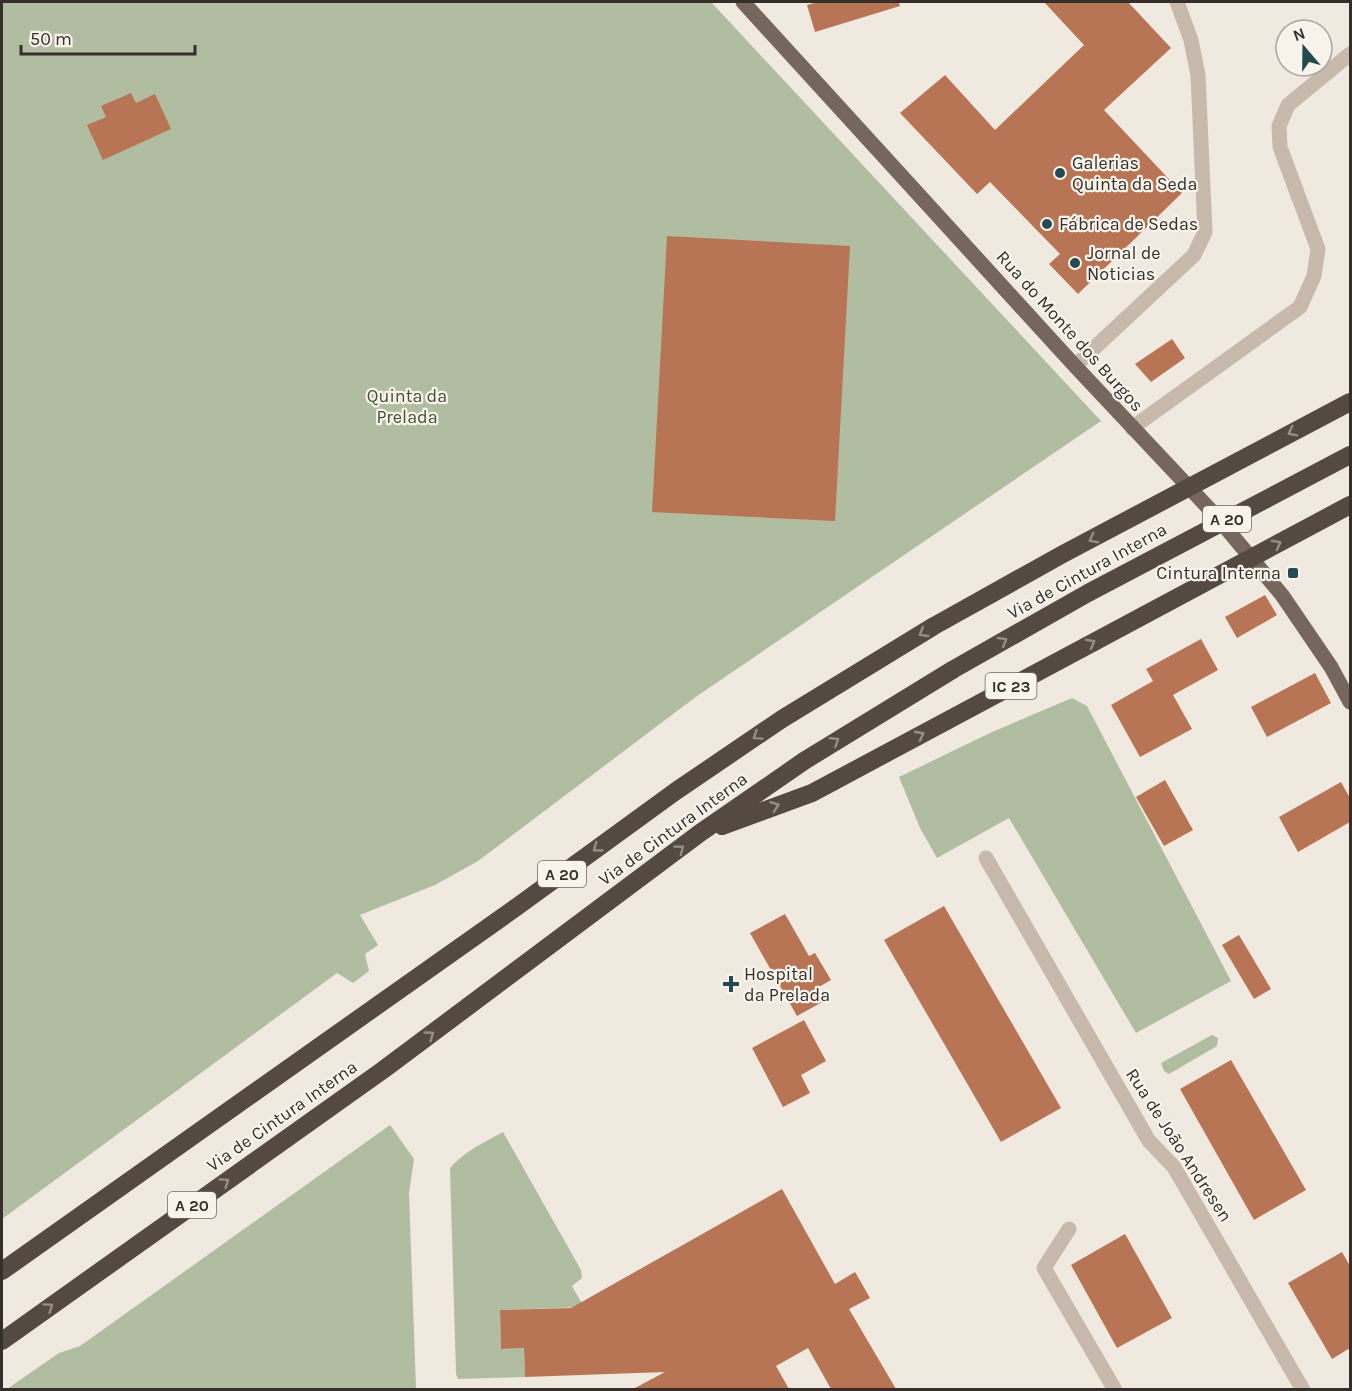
<svg xmlns="http://www.w3.org/2000/svg" width="1352" height="1391" font-family="Karla,sans-serif">
  <style>
    .green { fill: #b1bda0 }
    .building { fill: #b87555 }
    .lines { fill: none; stroke-linecap: round; stroke-linejoin: round }
    .minor { stroke: #c7baac; stroke-width: 15 }
    .major { stroke: #75675d; stroke-width: 15 }
    .highway { stroke: #554a42; stroke-width: 18 }
    .oneway { stroke: #968e86 }
    .poi-dot { fill: #244b52; stroke: #f8f3eb; stroke-width: 2 }
    .labels { text-anchor: middle; stroke-width: 4.5; stroke-linejoin: round; paint-order: stroke }
    .shield { fill: #f8f3eb; stroke: #706964; stroke-width: 1.5 }
    .shield-label { font-size: 16px; font-weight: bold; fill: #352e2a }
    .poi-label { font-size: 18px; fill: #352e2a; stroke: #f8f3eb; text-anchor: start }
    .street-label { font-size: 18px; fill: #352e2a; stroke: #f8f3eb }
    .park-label { font-size: 18px; fill: #425131; stroke: #f8f3eb }
  </style>
  <rect width="100%" height="100%" fill="#f0e9df"/>
  <g class="green">
    <path d="M2,2H711L1101,421L697,696L478,861L435,885L360,915L378,945L365,954L369,971L353,983L337,973L2,1219Z"/>
    <path d="M1072,698L1087,706L1231,981L1136,1033L1009,818L937,858L920,828L899,777L992,732Z"/>
    <path d="M1212,1035L1218,1038L1217,1046L1169,1074L1164,1071L1161,1063Z"/>
    <path d="M390,1125L414,1159L409,1193L416,1389H7L59,1353L80,1346Z"/>
    <path d="M503,1132L581,1270L582,1278L572,1286L584,1307L500,1310L501,1349L524,1348L525,1377L458,1379L456,1374L450,1168C465,1151 483,1143 503,1132Z"/>
  </g>
  <g class="building">
    <path d="M818,2H899L900,6L815,32L807,5Z"/>
    <path d="M1044,2H1128L1171,48L1104,110L1182,193L1078,294L1049,264L1060,254L990,182L977,194L900,113L945,75L995,130L1084,45Z"/>
    <path d="M131,93L136,103L155,94L171,129L103,160L87,125L106,117L101,106Z"/>
    <path d="M667,236L850,246L835,521L652,512Z"/>
    <path d="M1172,339L1185,358L1151,382L1135,364Z"/>
    <path d="M1265,595L1277,615L1237,638L1225,617Z"/>
    <path d="M1201,639L1218,670L1173,695L1192,729L1140,757L1111,705L1153,681L1146,669Z"/>
    <path d="M1315,673L1331,703L1267,737L1251,707Z"/>
    <path d="M1165,780L1193,830L1164,846L1136,797Z"/>
    <path d="M1341,782L1350,798V822L1298,852L1279,817Z"/>
    <path d="M944,906L1061,1108L1001,1142L884,940Z"/>
    <path d="M785,914L809,956L815,953L831,980L817,988L824,1001L797,1016L750,933Z"/>
    <path d="M1239,935L1271,989L1254,999L1222,945Z"/>
    <path d="M804,1020L826,1061L801,1075L810,1093L783,1107L752,1048Z"/>
    <path d="M1231,1060L1306,1190L1254,1220L1180,1089Z"/>
    <path d="M782,1189L835,1284L855,1272L870,1298L849,1309L896,1389H831L808,1348L776,1366L789,1389H633L665,1372L525,1377L524,1348L501,1349L500,1310L571,1308Z"/>
    <path d="M1125,1234L1172,1318L1117,1348L1071,1265Z"/>
    <path d="M1342,1252L1350,1266V1348L1332,1359L1288,1283Z"/>
  </g>
  <g class="lines">
    <g class="minor">
      <path d="M1075,366L1194,255L1205,232L1198,75L1191,40L1177,2"/>
      <path d="M1132,428L1300,307L1314,276L1318,249L1280,147L1279,126L1288,105L1350,54"/>
      <path d="M986,858L1149,1141L1174,1167L1303,1390"/>
      <path d="M1069,1229L1044,1268L1115,1390"/>
    </g>
    <path class="major" d="M743,2L1075,366L1216,516L1282,595L1331,667L1350,702"/>
    <g class="highway">
      <path d="M722,826L812,793L1350,505"/>
      <path d="M2,1271L518,906L676,791L782,719L934,626L1063,554L1350,402"/>
      <path d="M2,1341L383,1070L700,833L804,761L954,669L1088,593L1350,455"/>
    </g>
  </g>
  <defs><path id="oneway-chevron" d="M-2-3.5L2.5 0L-2 3.5" fill="none" stroke-width="1.6" stroke-linecap="round" stroke-linejoin="round" transform="scale(1.5)"/></defs>
  <g class="oneway">
    <use href="#oneway-chevron" transform="translate(1292 432) rotate(153)"/>
    <use href="#oneway-chevron" transform="translate(1093 539) rotate(152)"/>
    <use href="#oneway-chevron" transform="translate(1277 544) rotate(-28)"/>
    <use href="#oneway-chevron" transform="translate(923 633) rotate(149)"/>
    <use href="#oneway-chevron" transform="translate(1003 641) rotate(-30)"/>
    <use href="#oneway-chevron" transform="translate(1091 643) rotate(-28)"/>
    <use href="#oneway-chevron" transform="translate(920 735) rotate(-28)"/>
    <use href="#oneway-chevron" transform="translate(757 736) rotate(146)"/>
    <use href="#oneway-chevron" transform="translate(835 741) rotate(-32)"/>
    <use href="#oneway-chevron" transform="translate(775 806) rotate(-20)"/>
    <use href="#oneway-chevron" transform="translate(597 848) rotate(144)"/>
    <use href="#oneway-chevron" transform="translate(680 849) rotate(-37)"/>
    <use href="#oneway-chevron" transform="translate(430 1035) rotate(-36)"/>
    <use href="#oneway-chevron" transform="translate(225 1182) rotate(-35)"/>
    <use href="#oneway-chevron" transform="translate(49 1307) rotate(-35)"/>
  </g>
  <g class="poi-dot">
    <circle cx="1060" cy="173" r="6"/>
    <circle cx="1047" cy="224" r="6"/>
    <circle cx="1075" cy="263" r="6"/>
    <rect x="1287" y="567" width="12" height="12" rx="3"/>
    <path d="M728 975h6v6h6v6h-6v6h-6v-6h-6v-6h6z"/>
  </g>
  <g class="labels">
    <g class="shield">
      <rect x="1203" y="506" width="48" height="26" rx="4.5"/>
      <rect x="985.5" y="673" width="51" height="26" rx="4.5"/>
      <rect x="538" y="861" width="48" height="26" rx="4.5"/>
      <rect x="168" y="1192" width="48" height="26" rx="4.5"/>
    </g>
    <g class="shield-label">
      <text x="1227" y="525">A 20</text>
      <text x="1011" y="692">IC 23</text>
      <text x="562" y="880">A 20</text>
      <text x="192" y="1211">A 20</text>
    </g>
    <g class="poi-label">
      <text x="1072" y="169">Galerias<tspan x="1072" dy="21">Quinta da Seda</tspan></text>
      <text x="1059" y="230">Fábrica de Sedas</text>
      <text x="1087" y="259">Jornal de<tspan x="1087" dy="21">Noticias</tspan></text>
      <text x="1281" y="579" text-anchor="end">Cintura Interna</text>
      <text x="744" y="980">Hospital<tspan x="744" dy="21">da Prelada</tspan></text>
    </g>
    <g class="street-label">
      <text transform="translate(1070 331) rotate(48)" y="6">Rua do Monte dos Burgos</text>
      <text transform="translate(1087 571) rotate(-29)" y="6">Via de Cintura Interna</text>
      <text transform="translate(673 829) rotate(-36)" y="6">Via de Cintura Interna</text>
      <text transform="translate(282 1116) rotate(-35)" y="6">Via de Cintura Interna</text>
      <text transform="translate(1179 1145) rotate(57)" y="6">Rua de João Andresen</text>
    </g>
    <g class="park-label">
      <text x="407" y="402">Quinta da<tspan x="407" dy="21">Prelada</tspan></text>
    </g>
  </g>
  <rect width="1352" height="1391" fill="none" stroke="#352e2a" stroke-width="6"/>
  <g transform="translate(1304 48) rotate(340)"><circle r="28" fill="#f8f3eb" stroke="#aaa49e" stroke-width="1.5"/>
  <path d="M0-4.5L10 22L0 15L-10 22Z" fill="#244b52"/>
  <text y="-9" font-size="16" font-weight="bold" text-anchor="middle" fill="#352e2a">N</text>
  </g>
  <path d="M21 45v9h174v-9" fill="none" stroke="#352e2a" stroke-width="3"/>
  <text x="30" y="45" font-size="18" fill="#352e2a" stroke="#f8f3eb" stroke-width="4.5" paint-order="stroke">50 m</text>
</svg>
